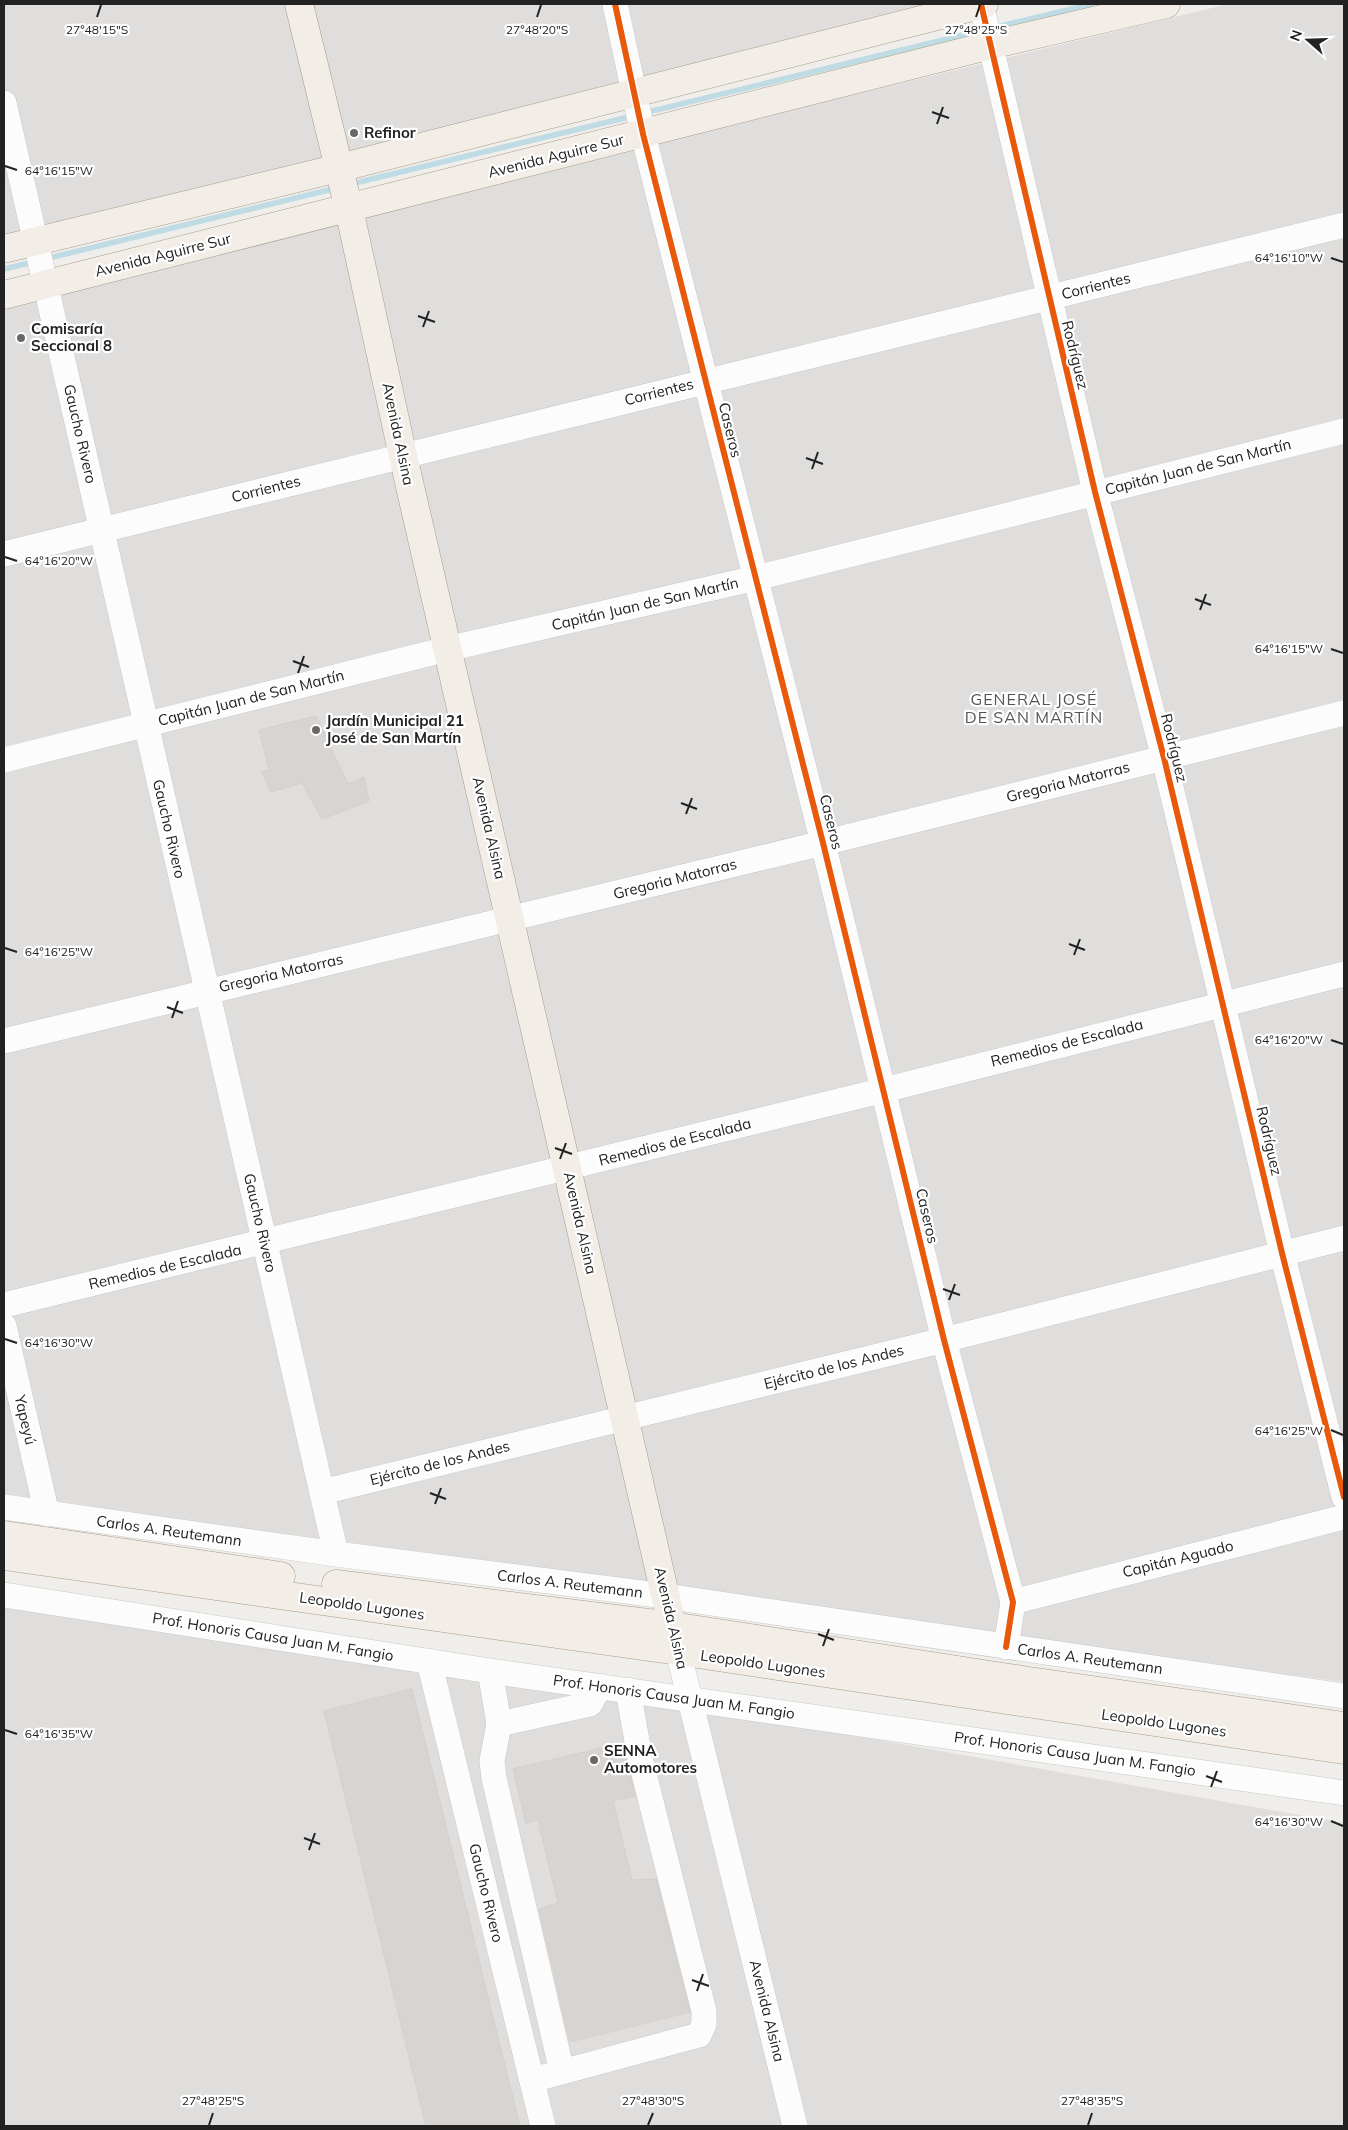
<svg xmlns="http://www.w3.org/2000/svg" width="1348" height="2130" font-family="Mulish,sans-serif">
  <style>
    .residential { fill: #dfdedc }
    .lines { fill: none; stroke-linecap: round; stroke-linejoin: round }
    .stream { stroke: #bfdbe3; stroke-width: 5.5 }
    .building { fill: #d7d4d2; stroke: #d3d0cc }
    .minor-casing { stroke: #c9c8c7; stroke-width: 26 }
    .major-casing { stroke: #a79c86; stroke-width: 29 }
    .minor { stroke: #fdfcfc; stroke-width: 25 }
    .major { stroke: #f3ede7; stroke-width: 28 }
    .cycleway-casing { stroke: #fff; stroke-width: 9 }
    .cycleway { stroke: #e8590c; stroke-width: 6 }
    .ticks { fill: none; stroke: #222; stroke-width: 2 }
    .poi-dot { fill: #6a6968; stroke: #fff; stroke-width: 2 }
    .labels { text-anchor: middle; stroke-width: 4.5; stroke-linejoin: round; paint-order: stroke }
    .poi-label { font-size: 15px; font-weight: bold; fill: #222; stroke: #fff; text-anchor: start }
    .street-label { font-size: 15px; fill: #222; stroke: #fff }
    .neighbourhood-label { font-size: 16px; letter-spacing: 1px; fill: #555; stroke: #fff }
    .ticks-label { font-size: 12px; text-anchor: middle; fill: #222; stroke: #fff; stroke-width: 4.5; stroke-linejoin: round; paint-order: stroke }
  </style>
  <rect width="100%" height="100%" fill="#f0eeeb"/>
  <g class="residential">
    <path d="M4,4H973L4,241Z"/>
    <path d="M1228,4H1344V1682L4,1500V301Z"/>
    <path d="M4,1584L1344,1823V2126H4Z"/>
  </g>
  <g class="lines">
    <g class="stream">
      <path d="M992,28L1092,4"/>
      <path d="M644,113L980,31"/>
      <path d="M351,184L633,116"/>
      <path d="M45,259L337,188"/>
      <path d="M4,269L33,262"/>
    </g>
  </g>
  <g class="building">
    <path d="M316,716L348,784L364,777L369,801L322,819L302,783L271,792L262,772L269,769L259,730Z"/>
    <path d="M412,1689L520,2126H426L324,1711Z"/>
    <path d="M623,1743L635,1796L613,1801L632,1880L656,1879L690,2012L570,2042L539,1909L558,1903L538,1820L526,1823L513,1769Z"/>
  </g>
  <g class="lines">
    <defs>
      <g id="minor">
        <path d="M615,4L643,134L823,843L944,1340L1013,1602L1006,1647"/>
        <path d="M981,4L1095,492L1164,758L1282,1253L1344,1497"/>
        <path d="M4,103L336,1554"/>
        <path d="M4,554L1344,225"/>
        <path d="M4,760L447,649L756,578L1344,431"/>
        <path d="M4,1041L823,843L1344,713"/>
        <path d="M4,1305L884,1090L1344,974"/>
        <path d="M4,1326L47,1514"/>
        <path d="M322,1492L944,1340L1344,1238"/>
        <path d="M4,1507L336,1554L665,1596L1344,1696"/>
        <path d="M4,1595L490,1671L1344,1793"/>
        <path d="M1013,1602L1344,1517"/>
        <path d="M678,1651L795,2126"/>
        <path d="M429,1661L543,2126"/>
        <path d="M490,1671L499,1724L492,1761L494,1778L562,2072"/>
        <path d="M499,1724L590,1704L600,1686"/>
        <path d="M532,2080L699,2035L704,2024V2011L640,1758L628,1690"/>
      </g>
      <g id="major">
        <path d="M299,4L349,209L403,456L678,1651"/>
        <path d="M4,249L339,168L984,4"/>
        <path d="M4,295L991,45L1166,4"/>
        <path d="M4,1535L281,1576"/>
        <path d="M4,1556L678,1651L1344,1750"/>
        <path d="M336,1584L672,1626L1029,1681L1344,1726"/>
      </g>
    </defs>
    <use href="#minor" class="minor-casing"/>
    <use href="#major" class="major-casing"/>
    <use href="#minor" class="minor"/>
    <use href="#major" class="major"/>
    <defs>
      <g id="cycleway">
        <path d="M615,4L643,134L823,843L944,1340L1013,1602L1006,1647"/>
        <path d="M981,4L1095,492L1164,758L1282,1253L1344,1497"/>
      </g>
    </defs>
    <use href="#cycleway" class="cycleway-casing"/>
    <use href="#cycleway" class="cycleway"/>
  </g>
  <path class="ticks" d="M97,17L101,5M537,17L541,5M976,17L980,5M932,112L949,118M937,124L943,107M5,166L17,170M1331,258L1343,262M418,316L435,322M423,327L429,311M806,458L823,464M812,469L818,452M5,557L17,561M1195,599L1211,605M1200,610L1206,594M1331,649L1343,653M293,661L309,667M298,673L304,656M681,803L697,809M686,814L692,798M1069,944L1085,950M5,948L17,952M1074,955L1080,939M167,1007L183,1013M172,1018L178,1001M1331,1040L1343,1044M555,1148L572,1154M560,1159L566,1143M943,1289L960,1295M949,1300L955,1284M5,1339L17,1343M1331,1430L1343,1435M430,1493L446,1499M435,1504L441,1488M818,1634L834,1640M823,1646L829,1629M5,1730L17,1734M1206,1776L1222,1782M1211,1787L1217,1771M1331,1821L1343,1826M304,1838L320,1844M309,1850L315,1833M692,1980L709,1986M697,1991L703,1974M209,2125L213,2113M648,2125L653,2113M1088,2125L1092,2113"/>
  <g class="poi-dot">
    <circle cx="354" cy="133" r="5"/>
    <circle cx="21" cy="338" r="5"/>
    <circle cx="316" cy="730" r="5"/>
    <circle cx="594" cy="1760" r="5"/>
  </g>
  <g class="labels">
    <g class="poi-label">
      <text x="364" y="138">Refinor</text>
      <text x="31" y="334">Comisaría<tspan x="31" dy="17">Seccional 8</tspan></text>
      <text x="326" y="726">Jardín Municipal 21<tspan x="326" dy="17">José de San Martín</tspan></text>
      <text x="604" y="1756">SENNA<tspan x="604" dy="17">Automotores</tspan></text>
    </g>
    <g class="street-label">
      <text transform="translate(556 156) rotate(-14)" y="5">Avenida Aguirre Sur</text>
      <text transform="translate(163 255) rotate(-14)" y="5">Avenida Aguirre Sur</text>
      <text transform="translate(1096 286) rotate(-14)" y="5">Corrientes</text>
      <text transform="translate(1075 355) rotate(76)" y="5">Rodríguez</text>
      <text transform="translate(659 392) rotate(-14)" y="5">Corrientes</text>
      <text transform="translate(730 430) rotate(76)" y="5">Caseros</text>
      <text transform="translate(80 434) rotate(77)" y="5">Gaucho Rivero</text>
      <text transform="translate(398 434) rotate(78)" y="5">Avenida Alsina</text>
      <text transform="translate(1198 467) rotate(-14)" y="5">Capitán Juan de San Martín</text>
      <text transform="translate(266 489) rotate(-14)" y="5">Corrientes</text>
      <text transform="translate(645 604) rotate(-13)" y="5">Capitán Juan de San Martín</text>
      <text transform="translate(251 698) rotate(-14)" y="5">Capitán Juan de San Martín</text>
      <text transform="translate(1174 748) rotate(76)" y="5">Rodríguez</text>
      <text transform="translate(1068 782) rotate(-14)" y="5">Gregoria Matorras</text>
      <text transform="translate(831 822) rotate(76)" y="5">Caseros</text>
      <text transform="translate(489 828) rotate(77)" y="5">Avenida Alsina</text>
      <text transform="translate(169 829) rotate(77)" y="5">Gaucho Rivero</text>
      <text transform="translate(675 879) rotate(-14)" y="5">Gregoria Matorras</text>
      <text transform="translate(281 973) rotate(-13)" y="5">Gregoria Matorras</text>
      <text transform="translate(1067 1043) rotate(-14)" y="5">Remedios de Escalada</text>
      <text transform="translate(1269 1141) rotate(77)" y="5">Rodríguez</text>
      <text transform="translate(675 1142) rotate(-14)" y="5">Remedios de Escalada</text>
      <text transform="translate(927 1216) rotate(77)" y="5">Caseros</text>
      <text transform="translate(260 1223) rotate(77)" y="5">Gaucho Rivero</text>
      <text transform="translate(580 1223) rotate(77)" y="5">Avenida Alsina</text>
      <text transform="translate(165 1267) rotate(-13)" y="5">Remedios de Escalada</text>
      <text transform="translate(834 1367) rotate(-14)" y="5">Ejército de los Andes</text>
      <text transform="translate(25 1420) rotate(77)" y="5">Yapeyú</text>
      <text transform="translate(440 1463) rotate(-14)" y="5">Ejército de los Andes</text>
      <text transform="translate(169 1531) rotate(8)" y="5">Carlos A. Reutemann</text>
      <text transform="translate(1178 1559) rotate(-14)" y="5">Capitán Aguado</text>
      <text transform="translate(570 1584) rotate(7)" y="5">Carlos A. Reutemann</text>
      <text transform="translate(362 1606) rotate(8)" y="5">Leopoldo Lugones</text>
      <text transform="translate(671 1618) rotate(77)" y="5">Avenida Alsina</text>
      <text transform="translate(273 1637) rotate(9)" y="5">Prof. Honoris Causa Juan M. Fangio</text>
      <text transform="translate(1090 1659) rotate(8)" y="5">Carlos A. Reutemann</text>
      <text transform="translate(763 1664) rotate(8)" y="5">Leopoldo Lugones</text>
      <text transform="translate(674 1697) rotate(8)" y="5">Prof. Honoris Causa Juan M. Fangio</text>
      <text transform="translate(1164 1723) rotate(8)" y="5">Leopoldo Lugones</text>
      <text transform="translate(1075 1754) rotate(8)" y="5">Prof. Honoris Causa Juan M. Fangio</text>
      <text transform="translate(486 1893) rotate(76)" y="5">Gaucho Rivero</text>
      <text transform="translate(767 2011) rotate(76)" y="5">Avenida Alsina</text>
    </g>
    <g class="neighbourhood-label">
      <text x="1034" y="705">GENERAL JOSÉ<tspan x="1034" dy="18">DE SAN MARTÍN</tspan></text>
    </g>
  </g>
  <g class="ticks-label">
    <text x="97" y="34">27°48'15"S</text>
    <text x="537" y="34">27°48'20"S</text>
    <text x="976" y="34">27°48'25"S</text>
    <text x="59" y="175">64°16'15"W</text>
    <text x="1289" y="262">64°16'10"W</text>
    <text x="59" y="565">64°16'20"W</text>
    <text x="1289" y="653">64°16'15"W</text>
    <text x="59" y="956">64°16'25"W</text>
    <text x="1289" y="1044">64°16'20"W</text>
    <text x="59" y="1347">64°16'30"W</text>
    <text x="1289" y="1435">64°16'25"W</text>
    <text x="59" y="1738">64°16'35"W</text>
    <text x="1289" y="1826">64°16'30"W</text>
    <text x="213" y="2105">27°48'25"S</text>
    <text x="653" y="2105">27°48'30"S</text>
    <text x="1092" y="2105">27°48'35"S</text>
  </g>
  <rect width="1348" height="2130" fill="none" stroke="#222222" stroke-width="10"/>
  <g transform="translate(1308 40) rotate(290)" stroke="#ffffff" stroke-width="4" paint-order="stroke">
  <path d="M0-4L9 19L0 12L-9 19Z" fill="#222222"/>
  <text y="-8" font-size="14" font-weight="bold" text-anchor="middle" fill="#222222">N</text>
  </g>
</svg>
